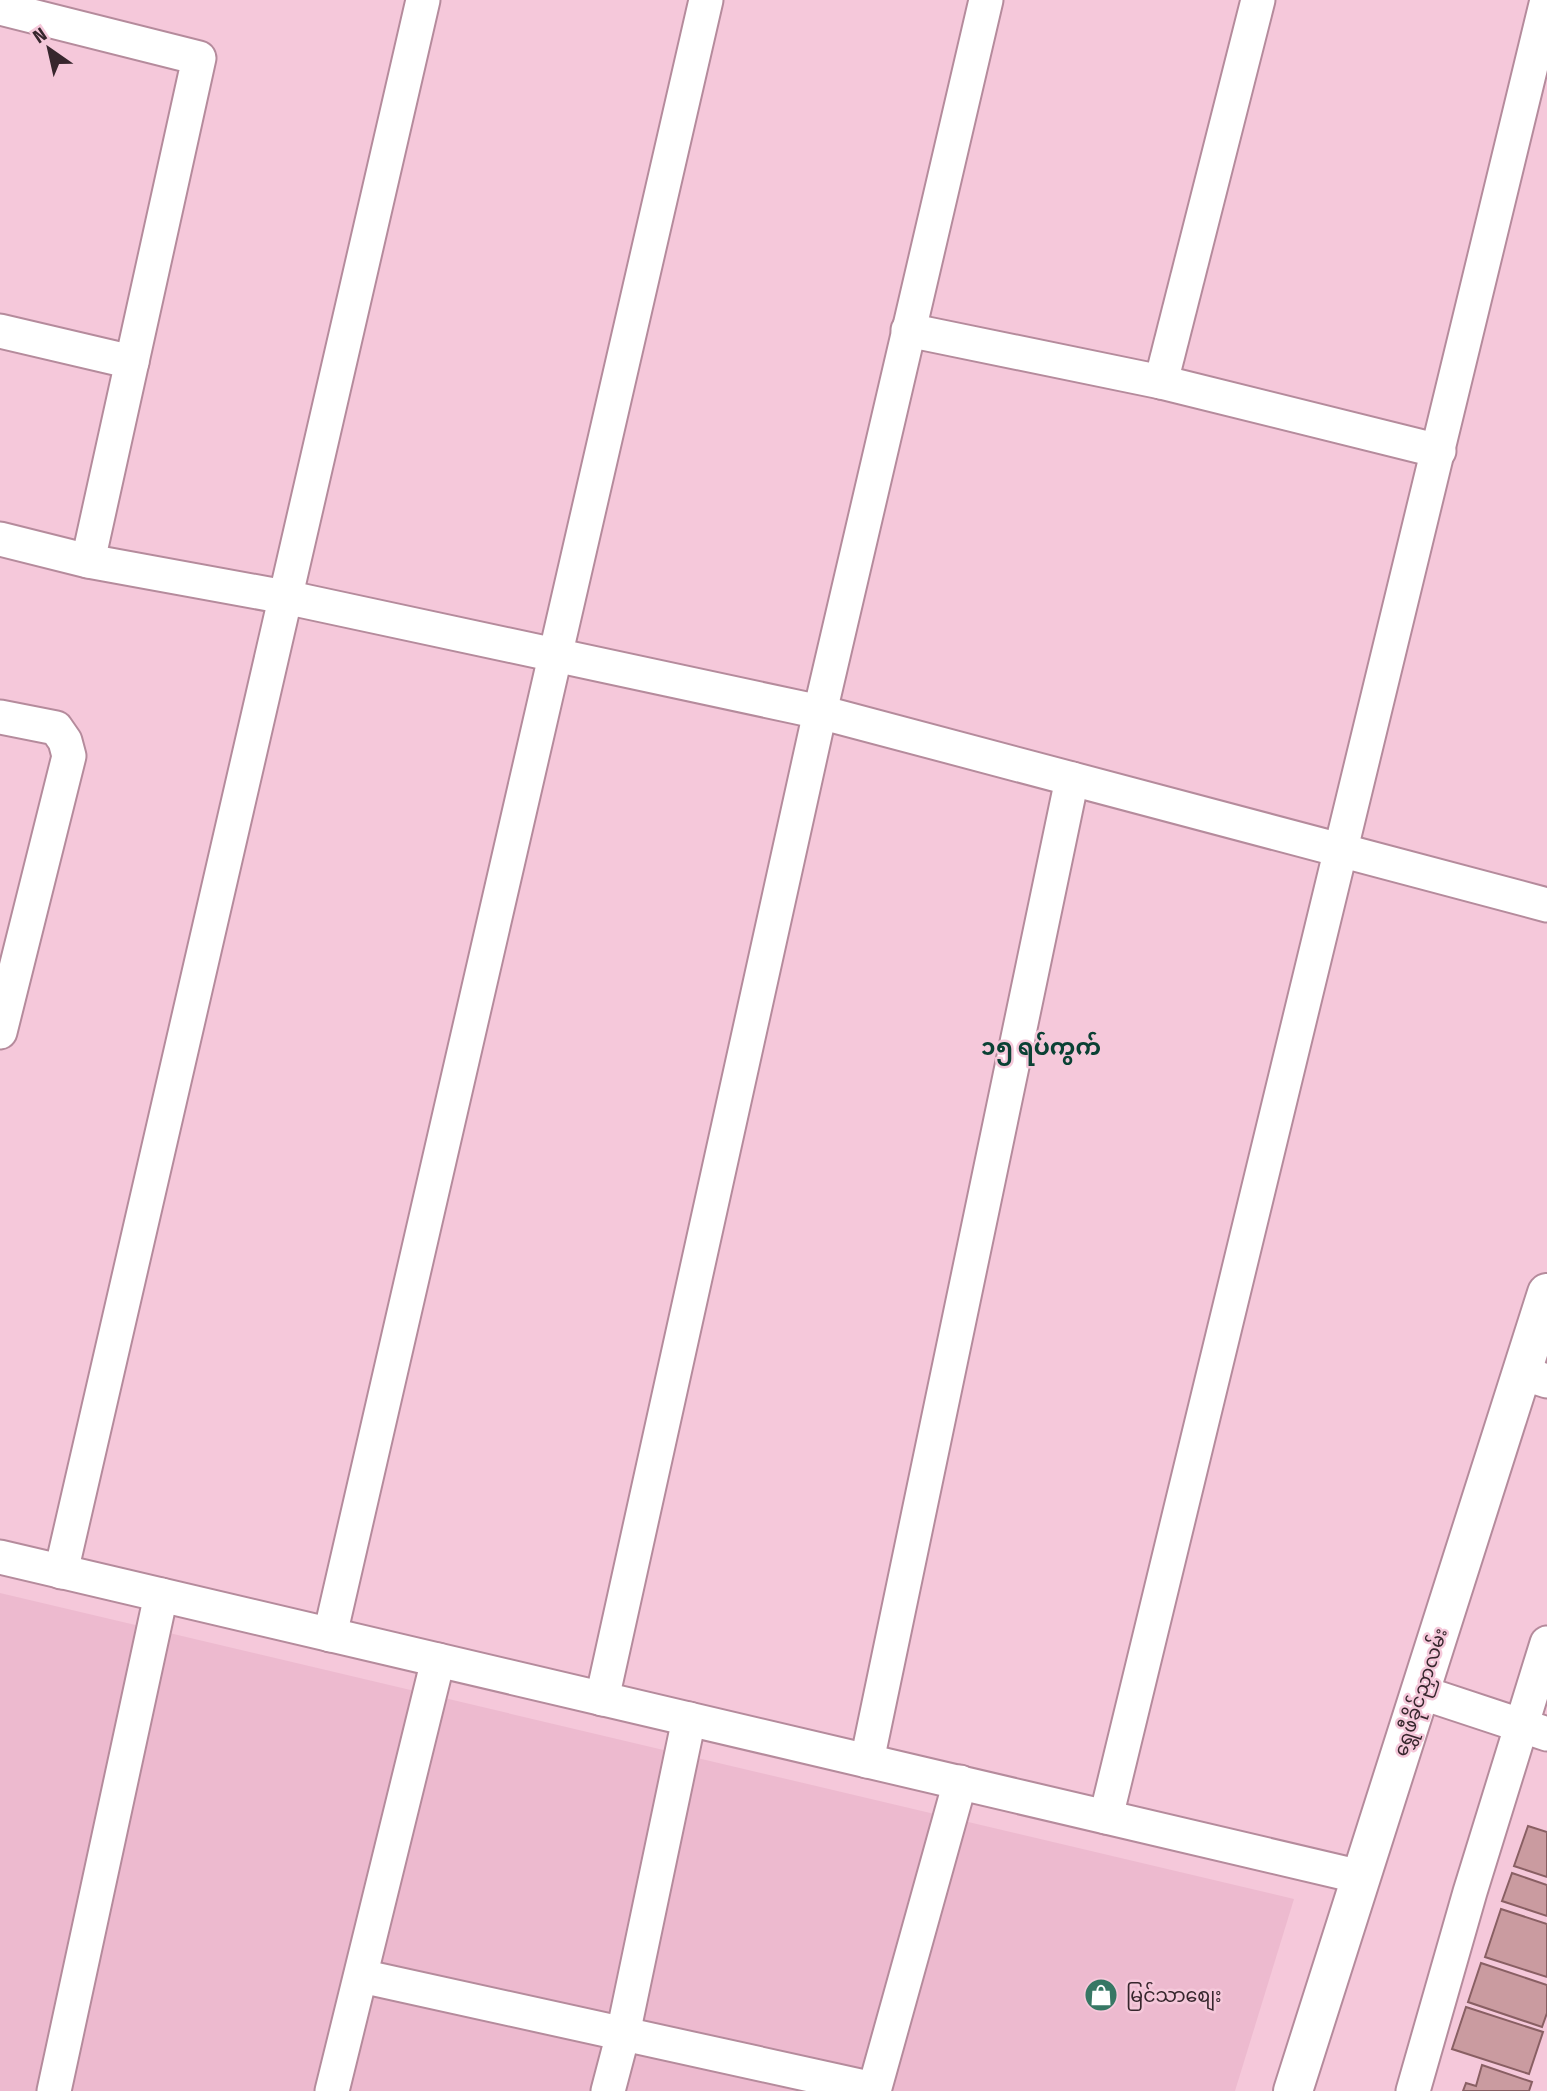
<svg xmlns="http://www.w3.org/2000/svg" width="1547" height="2091" font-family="'Fira Sans Condensed','Noto Sans Myanmar',sans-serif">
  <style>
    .built { fill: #edbacf }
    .building { fill: #ca9ba0; stroke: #895f63; stroke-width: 2 }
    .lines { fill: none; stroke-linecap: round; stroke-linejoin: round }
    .street-casing { stroke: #b58b9c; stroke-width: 37 }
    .secondary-casing { stroke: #b58b9c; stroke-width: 42 }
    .street { stroke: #fff; stroke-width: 33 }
    .secondary { stroke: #fff; stroke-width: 38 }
    .labels { text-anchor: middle; stroke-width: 5; stroke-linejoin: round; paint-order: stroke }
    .street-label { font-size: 19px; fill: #37262d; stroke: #f5c8da }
    .poi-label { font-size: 19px; fill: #37262d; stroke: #f5c8da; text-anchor: start }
    .quarter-label { font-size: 23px; font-weight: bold; fill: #0a4134; stroke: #f5c8da }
  </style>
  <rect width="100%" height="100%" fill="#f5c8da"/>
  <path class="built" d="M0,1593L1294,1899L1235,2091H0Z"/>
  <g class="building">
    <path d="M1528,1826L1547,1832V1877L1514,1866Z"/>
    <path d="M1512,1873L1547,1885V1916L1502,1901Z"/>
    <path d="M1501,1909L1547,1924V1977L1485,1957Z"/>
    <path d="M1481,1963L1547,1985V2013L1542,2027L1468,2002Z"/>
    <path d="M1466,2007L1543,2032L1529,2074L1452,2049Z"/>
    <path d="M1482,2065L1532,2082L1529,2091H1463L1466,2083L1476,2086Z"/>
  </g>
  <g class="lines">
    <defs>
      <g id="street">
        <path d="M0,8L199,58L88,561"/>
        <path d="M908,330L1161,382L1439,451"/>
        <path d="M0,331L132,362"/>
        <path d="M1161,382L1258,0"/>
        <path d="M0,539L88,561L285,597L820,712L1547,905"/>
        <path d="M0,717L56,728L65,741L69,756L0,1032"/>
        <path d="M1522,1373L1547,1381"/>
        <path d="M0,1557L1361,1877"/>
        <path d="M61,1572L423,0"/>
        <path d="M330,1635L706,0"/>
        <path d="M1420,1692L1547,1734"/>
        <path d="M602,1699L820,712L986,0"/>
        <path d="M867,1761L1072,779"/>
        <path d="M1106,1817L1547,0"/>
        <path d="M361,1976L874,2089"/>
        <path d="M54,2091L161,1595"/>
        <path d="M332,2091L438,1660"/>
        <path d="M608,2091L623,2034L689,1719"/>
        <path d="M874,2091L960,1782"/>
        <path d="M1413,2091L1470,1892L1547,1643"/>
      </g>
      <path id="secondary" d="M1293,2091L1547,1293"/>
    </defs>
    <use href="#street" class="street-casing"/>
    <use href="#secondary" class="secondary-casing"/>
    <use href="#street" class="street"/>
    <use href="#secondary" class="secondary"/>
  </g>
  <defs>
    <symbol id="shop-disc" viewBox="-11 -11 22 22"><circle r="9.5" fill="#377764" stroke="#f5c8da"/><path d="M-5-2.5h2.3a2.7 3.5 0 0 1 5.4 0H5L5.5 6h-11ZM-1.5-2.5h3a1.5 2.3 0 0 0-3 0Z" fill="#fff"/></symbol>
  </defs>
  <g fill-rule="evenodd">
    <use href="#shop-disc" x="1082" y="1976" width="38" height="38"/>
  </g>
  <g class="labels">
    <g class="street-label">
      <text transform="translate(1420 1692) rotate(-72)" y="7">ရွှေဖီခိုင်ညှာလမ်း</text>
    </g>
    <g class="poi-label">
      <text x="1126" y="2002">မြင်သာစျေး</text>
    </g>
    <g class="quarter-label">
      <text x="1041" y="1055">၁၅ ရပ်ကွက်</text>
    </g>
  </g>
  <g transform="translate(49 49) rotate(326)" stroke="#f5c8da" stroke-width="5" paint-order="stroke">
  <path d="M0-5L12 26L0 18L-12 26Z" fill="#37262d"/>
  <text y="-10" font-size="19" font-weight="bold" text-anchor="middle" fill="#37262d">N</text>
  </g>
</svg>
